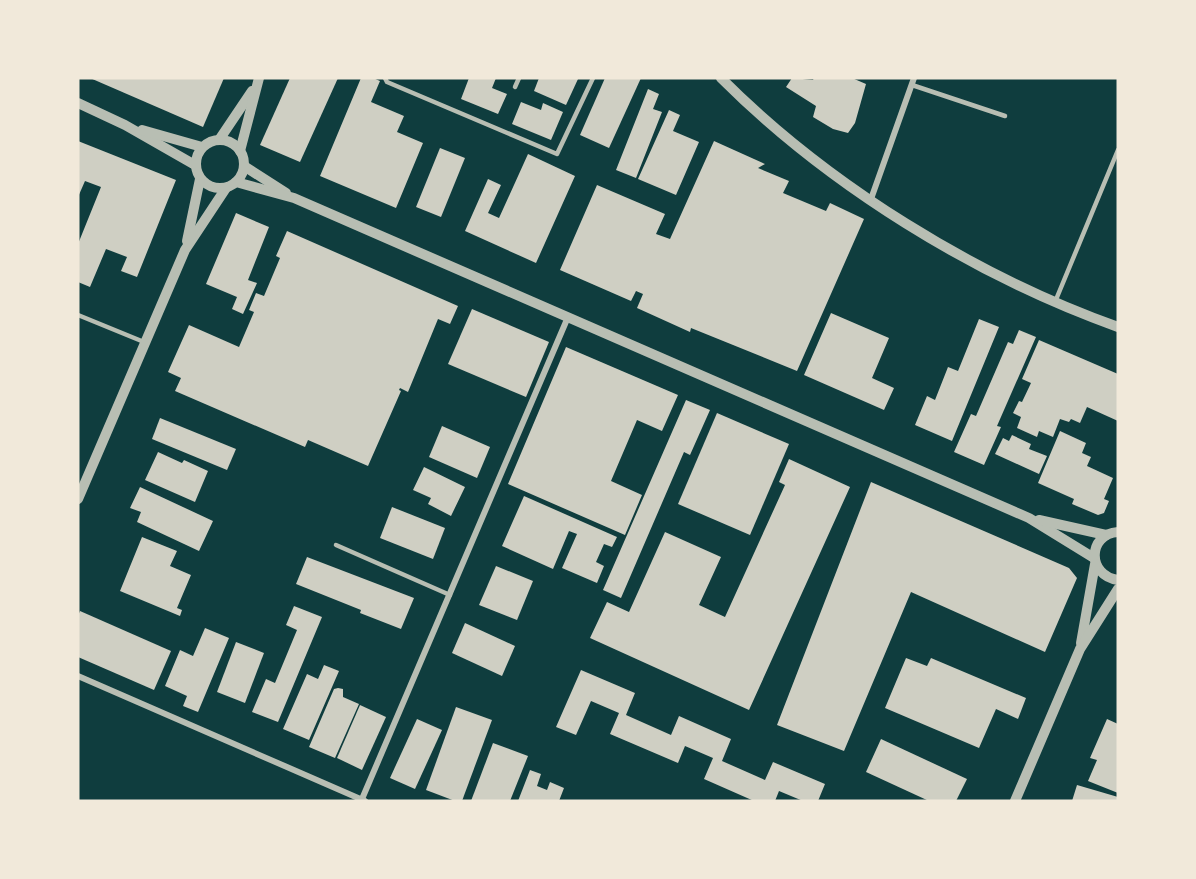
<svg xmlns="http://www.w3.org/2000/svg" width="1196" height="879" font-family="'Exo 2',sans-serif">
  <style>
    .building { fill: #cfcfc3 }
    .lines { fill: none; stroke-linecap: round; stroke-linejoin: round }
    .service { stroke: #b8beb3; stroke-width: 4.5 }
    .minor { stroke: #b8beb3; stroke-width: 6 }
    .tertiary { stroke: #b8beb3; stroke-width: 10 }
  </style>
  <rect width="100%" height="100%" fill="#0f3d3e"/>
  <g class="building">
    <path d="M90,78H224L203,127Z"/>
    <path d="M290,78H338L300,162L260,145Z"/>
    <path d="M361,78H373L380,81L371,102L404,116L397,132L423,143L396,208L320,176Z"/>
    <path d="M469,78H496L492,88L507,94L498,114L461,99Z"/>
    <path d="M539,78H576L578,79L566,105L534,91Z"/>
    <path d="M605,78H641L609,148L580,135Z"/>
    <path d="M792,78L813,80L814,78H852L866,84L855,123L848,133L833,129L813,117L816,106L786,87Z"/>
    <path d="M648,89L659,94L653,109L662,112L636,178L616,170Z"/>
    <path d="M521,102L541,110L543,103L563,112L551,140L512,124Z"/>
    <path d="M669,110L680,115L673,131L699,142L676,195L638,179Z"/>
    <path d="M78,141L176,180L137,277L121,271L127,257L106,249L90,287L78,282V244L101,187L85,181L78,197Z"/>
    <path d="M714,141L765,164L758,168L789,181L783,193L826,211L830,203L864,219L797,371L691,328L690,332L637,308L643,294L636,291L631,301L560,270L597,185L665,214L656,234L670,239Z"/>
    <path d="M440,148L465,158L441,217L416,207Z"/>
    <path d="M528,154L575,176L536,263L465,231L488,179L501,185L488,213L499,218Z"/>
    <path d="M236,213L269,227L248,280L257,283L243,314L232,309L237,297L206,284Z"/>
    <path d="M287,231L458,306L450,324L438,319L408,392L400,388L399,390L401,391L368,466L308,440L305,447L175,391L181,378L168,372L189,325L239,347L254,312L249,310L256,293L264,296L280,258L276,256Z"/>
    <path d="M472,309L549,342L526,397L448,364Z"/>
    <path d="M831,313L889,338L872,378L894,388L884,410L804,375Z"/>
    <path d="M979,319L999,327L952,441L915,425L927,396L935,400L948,367L958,371Z"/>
    <path d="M1019,330L1036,337L997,426L1001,427L984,465L954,452L971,414L976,416L1008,342L1013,344Z"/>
    <path d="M1039,340L1118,374V421L1087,407L1080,423L1071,419L1069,422L1060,419L1053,437L1039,431L1037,437L1017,428L1021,417L1013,413L1019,401L1022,402L1031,383L1022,379Z"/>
    <path d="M566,347L678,395L662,431L637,420L611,481L642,495L625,535L508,484Z"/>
    <path d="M686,400L710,410L690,455L684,452L621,598L603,590Z"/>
    <path d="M717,413L789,444L750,535L678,504Z"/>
    <path d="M160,418L236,449L227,470L152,439Z"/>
    <path d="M442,426L490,447L477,478L429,457Z"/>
    <path d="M1060,431L1086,443L1082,453L1091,457L1087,466L1113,478L1104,499L1109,501L1104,513L1098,515L1072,504L1074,499L1038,483Z"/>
    <path d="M1012,435L1031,444L1029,449L1047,456L1039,474L995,454L1003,438L1009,441Z"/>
    <path d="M158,452L182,463L184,460L208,471L195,502L145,480Z"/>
    <path d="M789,459L850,487L749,710L590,638L607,602L629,612L665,532L721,557L699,605L725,617L785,485L779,482Z"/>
    <path d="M424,467L465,487L451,516L428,504L431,498L413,490Z"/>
    <path d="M871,482L1069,568L1077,578L1045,652L911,592L844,751L777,725Z"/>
    <path d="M140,487L213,521L199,551L137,522L141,512L130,508Z"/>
    <path d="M524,496L617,537L612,547L604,544L596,562L604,566L597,583L562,568L577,534L569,531L553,569L502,546Z"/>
    <path d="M392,507L445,528L433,559L380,538Z"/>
    <path d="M142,537L177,551L170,566L191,575L177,608L182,610L180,616L120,591Z"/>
    <path d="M307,557L414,598L401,629L360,613L361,610L296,584Z"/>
    <path d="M496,566L533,581L517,620L479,605Z"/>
    <path d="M294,606L322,617L278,722L252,712L266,679L275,683L297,630L286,625Z"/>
    <path d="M80,611L171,651L154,690L78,657V616Z"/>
    <path d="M465,623L515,646L502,676L452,653Z"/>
    <path d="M205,628L229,638L198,712L183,706L187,696L165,686L180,650L193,656Z"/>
    <path d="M236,642L264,653L245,703L217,692Z"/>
    <path d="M906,658L927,666L931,658L1026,698L1018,719L996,709L979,748L885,708Z"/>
    <path d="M324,665L339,671L309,740L283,729L307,674L318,679Z"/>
    <path d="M581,670L635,693L626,715L671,735L679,716L731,739L722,761L765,780L773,762L825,784L818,801H803L779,791L775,801H754L704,779L713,758L685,746L678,763L610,734L619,713L591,701L576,735L556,727Z"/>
    <path d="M338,688L343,689V697L359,704L335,758L309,747L334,689Z"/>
    <path d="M360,705L386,717L362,770L337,758Z"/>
    <path d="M456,707L492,720L462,801H455L426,790Z"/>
    <path d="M417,719L442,730L415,789L390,778Z"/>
    <path d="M1107,719L1118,724V793L1088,781L1097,760L1090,758Z"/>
    <path d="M881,739L967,779L956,801H929L866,772Z"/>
    <path d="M493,743L528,756L510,801H471Z"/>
    <path d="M530,770L541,774L537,786L547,790L550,782L564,788L559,801H518Z"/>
    <path d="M1077,785L1118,797V801H1072Z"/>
  </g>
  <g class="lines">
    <g class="service">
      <path d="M385,78L387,82L557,154L593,78"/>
      <path d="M912,85L1005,116"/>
      <path d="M515,87L519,78"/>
      <path d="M1055,302L1118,150"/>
      <path d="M78,315L144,342"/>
      <path d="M336,545L450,595"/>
    </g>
    <g class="minor">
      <path d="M871,199L914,78"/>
      <path d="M78,676L365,801"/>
      <path d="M362,799L568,317"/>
    </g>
    <g class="tertiary">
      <path d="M721,78C828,185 975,276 1118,327"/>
      <path d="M78,103L125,125L195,165"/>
      <path d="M142,130L202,147"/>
      <circle cx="220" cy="164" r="24"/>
      <path d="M219,140L252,91"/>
      <path d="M240,151L259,78"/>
      <path d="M244,166L286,193"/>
      <path d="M236,182L294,198L1029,518L1094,558"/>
      <path d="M187,241L200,179"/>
      <path d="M78,499L185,250L226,188"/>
      <path d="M1039,520L1106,535"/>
      <path d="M1118,532C1087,534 1087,576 1118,580"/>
      <path d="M1081,643L1095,564"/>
      <path d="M1015,801L1080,649L1118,589"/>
    </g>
  </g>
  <rect width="1196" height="879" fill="none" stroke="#f1e9da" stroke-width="159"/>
</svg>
